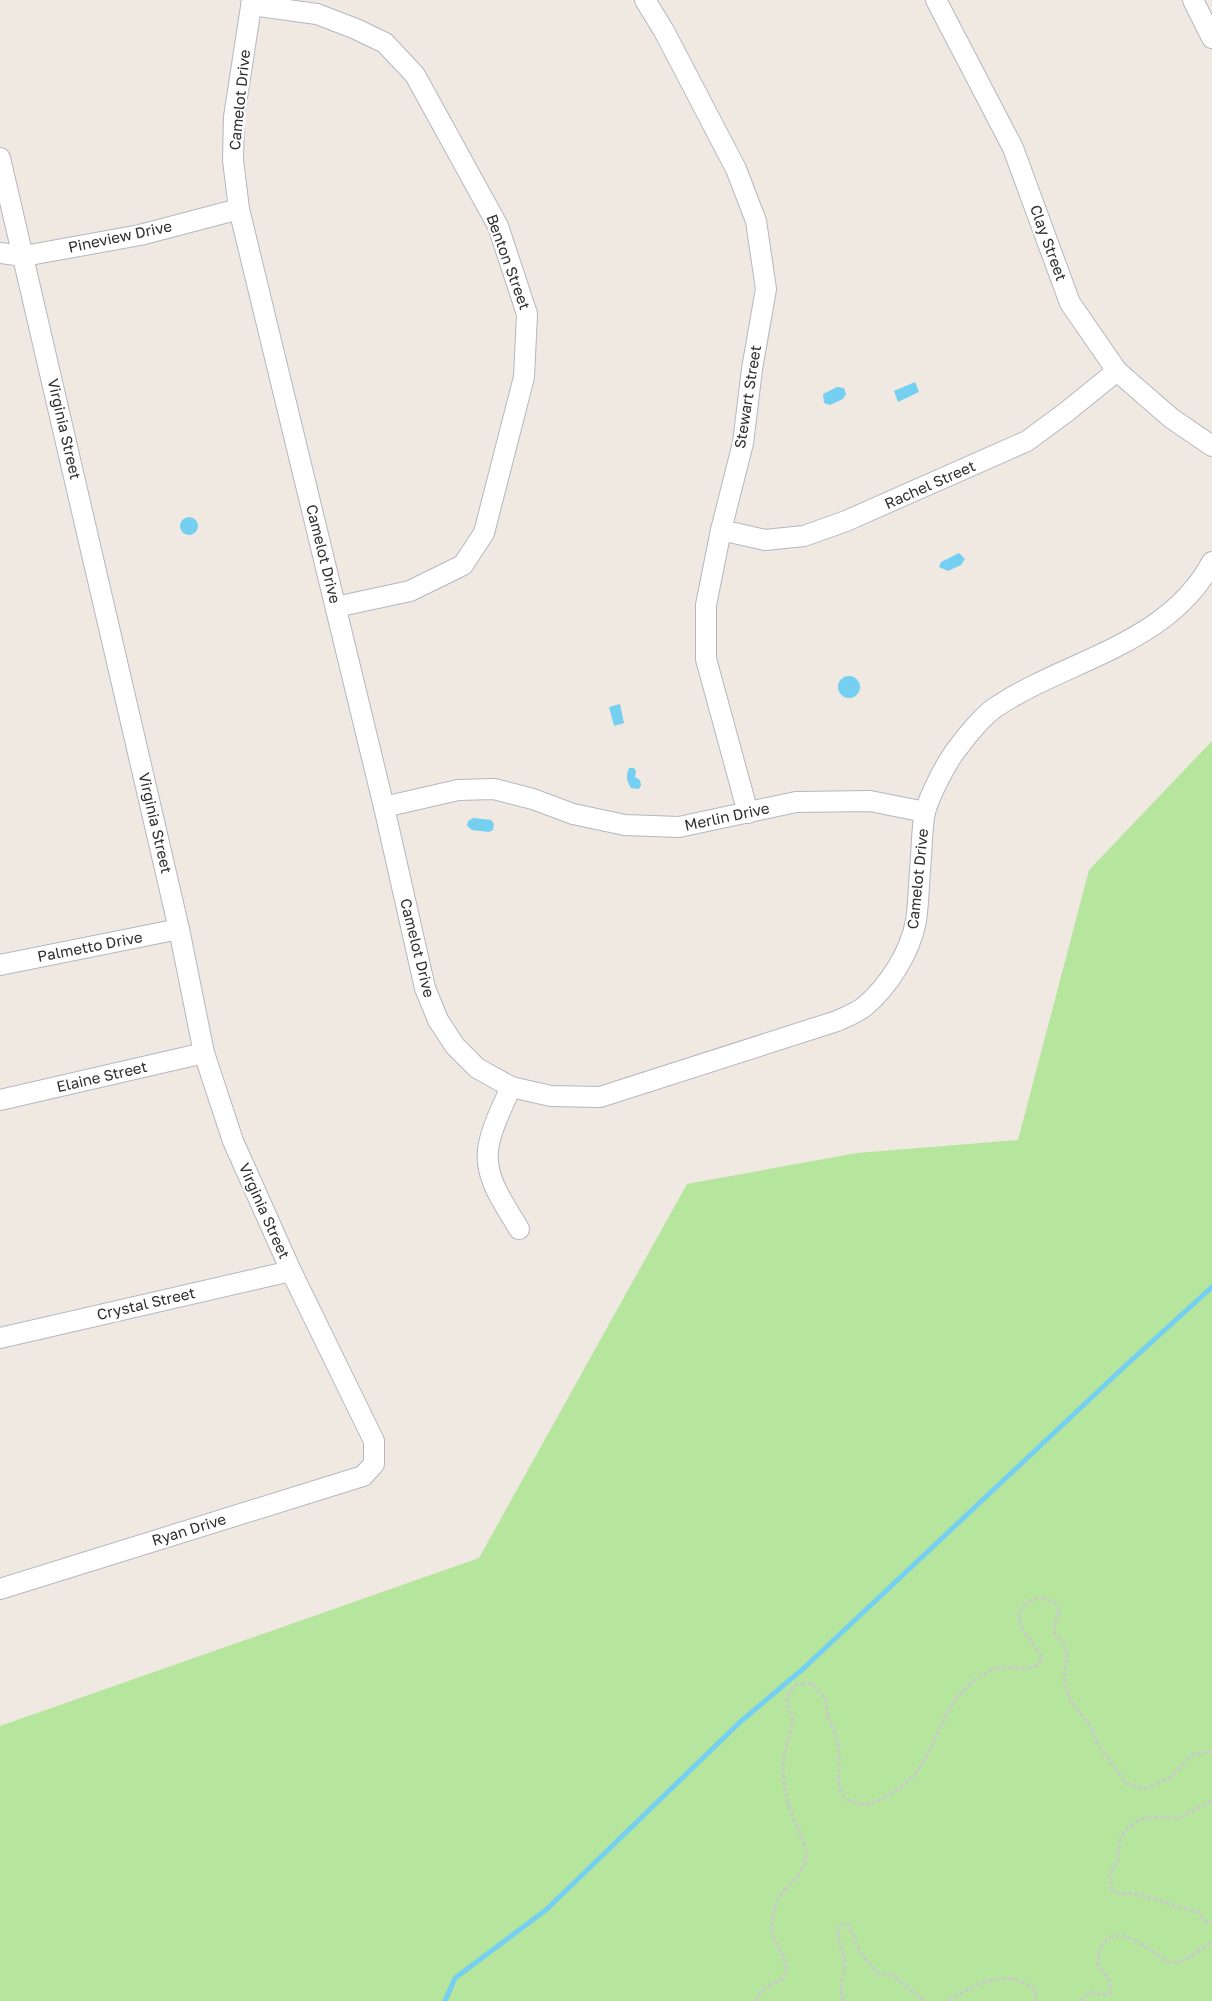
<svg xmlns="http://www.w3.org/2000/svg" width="1212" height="2001" font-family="'Golos Text',sans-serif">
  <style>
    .green { fill: #b6e59e }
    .water { fill: #75cff0 }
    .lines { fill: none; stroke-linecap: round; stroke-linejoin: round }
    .stream { stroke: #75cff0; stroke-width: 5 }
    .minor-casing { stroke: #b4b7c1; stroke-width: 22 }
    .path { stroke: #c9c9c9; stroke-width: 3; stroke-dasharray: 4 2.5; stroke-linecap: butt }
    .minor { stroke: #fff; stroke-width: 20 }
    .labels { text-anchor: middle; stroke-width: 5; stroke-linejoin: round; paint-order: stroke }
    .street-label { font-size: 15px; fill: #2e2e2e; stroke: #fff }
  </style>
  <rect width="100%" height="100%" fill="#efe9e1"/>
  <path class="green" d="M1212,741V2001H0V1726L479,1558L687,1184L857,1153L1018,1140L1089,870Z"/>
  <g class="water">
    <path d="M915,382L919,392L898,402L894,391Z"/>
    <path d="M837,387L844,388L846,394L843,399L830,405L824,403L823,394Z"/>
    <circle cx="189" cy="526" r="9"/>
    <path d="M959,553L965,559L961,565L948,571L939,567L941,562Z"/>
    <circle cx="849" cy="687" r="11"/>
    <path d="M620,704L624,723L614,726L609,707Z"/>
    <path d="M629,768H634L636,771L635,777L640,780L641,785L639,789L631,788C626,779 626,777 629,768Z"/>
    <path d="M473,818L491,820L494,824L493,830L489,832L472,830L467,826L468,821Z"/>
  </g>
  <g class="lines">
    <path class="stream" d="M445,2001L455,1978L547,1909L739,1723L805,1667L1124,1367L1212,1287"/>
    <defs>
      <g id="minor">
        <path d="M252,0L234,117L233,160L239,209L384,807L425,988L438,1020L455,1046L477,1068L511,1087L551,1096L600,1097L837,1021C846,1017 856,1013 864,1007C888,987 910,953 916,921C919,900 919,878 921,857C922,843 922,826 925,812C930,794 948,759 960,745C968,734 985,714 996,707C1068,659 1168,645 1212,562"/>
        <path d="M645,0L664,31L736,169L756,221L766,289L752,369L743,443L721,530L706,605V659L748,813"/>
        <path d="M936,0L1013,148L1070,303L1117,371L1171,418L1212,446"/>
        <path d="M1193,0L1212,38"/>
        <path d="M251,5L317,14L356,29L385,43L415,75L498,226L527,314L524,377L484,533L463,565L410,591L336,607"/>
        <path d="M0,158L179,929L204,1053L233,1141L291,1271L374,1441V1464L363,1476L0,1589"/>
        <path d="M0,253L24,256L140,235L239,209"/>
        <path d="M721,530L765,540L804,536L846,521L1027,441L1065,413L1117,371"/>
        <path d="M384,807L458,790L494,789L533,799L573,814L625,825L679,827L796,802L870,801L925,812"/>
        <path d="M0,965L179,929"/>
        <path d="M511,1087C502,1108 485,1139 488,1162C490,1186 507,1208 519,1229"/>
        <path d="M0,1100L204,1053"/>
        <path d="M0,1338L291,1271"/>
      </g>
    </defs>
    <use href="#minor" class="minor-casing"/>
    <g class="path">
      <path d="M1212,1801L1178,1818L1158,1817L1140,1819L1127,1829L1120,1840L1117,1863L1109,1876L1113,1892C1123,1894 1132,1893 1141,1895C1160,1899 1178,1909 1198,1911L1205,1922H1212"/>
      <path d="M756,2001C762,1982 781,1985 785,1974C791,1958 770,1942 772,1924C773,1917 774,1905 778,1899C788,1881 804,1879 806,1855C807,1843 788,1810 786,1794C784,1785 783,1774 783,1764C784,1748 792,1734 793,1716C783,1702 786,1697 795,1685L812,1683L826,1700C825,1722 839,1732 839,1754C840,1774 831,1799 860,1804C870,1806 875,1802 884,1797C897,1791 908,1783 917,1771C937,1744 943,1707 970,1684C978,1678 994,1667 1004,1667C1020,1667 1024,1673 1040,1663L1041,1655L1021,1627L1019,1614C1021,1610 1024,1605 1027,1603C1038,1595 1055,1598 1060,1610L1054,1625L1055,1634L1063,1642L1067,1655L1064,1679L1069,1699L1092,1728L1095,1740L1126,1783L1145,1789L1171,1777L1193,1754L1212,1752"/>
      <path d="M844,2001C837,1989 846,1974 845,1962C843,1948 833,1937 841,1924H848L861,1954L879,1974L892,1975L925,2001"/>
      <path d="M948,2001C975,1984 1007,1966 1035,1990L1036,2001"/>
      <path d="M1081,2001L1090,1992L1100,1995L1110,1994V1981L1097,1963C1104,1911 1144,1946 1167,1962C1184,1965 1199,1950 1212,1942"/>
    </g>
    <use href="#minor" class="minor"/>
  </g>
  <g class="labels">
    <g class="street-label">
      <text transform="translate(240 100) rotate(-84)" y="5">Camelot Drive</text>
      <text transform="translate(120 237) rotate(-12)" y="5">Pineview Drive</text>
      <text transform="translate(1048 243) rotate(70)" y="5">Clay Street</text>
      <text transform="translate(508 262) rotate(70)" y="5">Benton Street</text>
      <text transform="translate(748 397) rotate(-81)" y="5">Stewart Street</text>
      <text transform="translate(64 429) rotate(77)" y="5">Virginia Street</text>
      <text transform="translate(930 485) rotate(-24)" y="5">Rachel Street</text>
      <text transform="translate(323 554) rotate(76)" y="5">Camelot Drive</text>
      <text transform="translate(727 817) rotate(-12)" y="5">Merlin Drive</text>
      <text transform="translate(155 823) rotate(77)" y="5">Virginia Street</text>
      <text transform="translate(918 879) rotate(-84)" y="5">Camelot Drive</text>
      <text transform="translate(90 947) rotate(-11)" y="5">Palmetto Drive</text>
      <text transform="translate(417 948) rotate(76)" y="5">Camelot Drive</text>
      <text transform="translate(102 1077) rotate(-13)" y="5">Elaine Street</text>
      <text transform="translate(264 1211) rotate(66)" y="5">Virginia Street</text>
      <text transform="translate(146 1304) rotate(-13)" y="5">Crystal Street</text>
      <text transform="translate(189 1530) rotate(-17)" y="5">Ryan Drive</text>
    </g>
  </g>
</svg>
